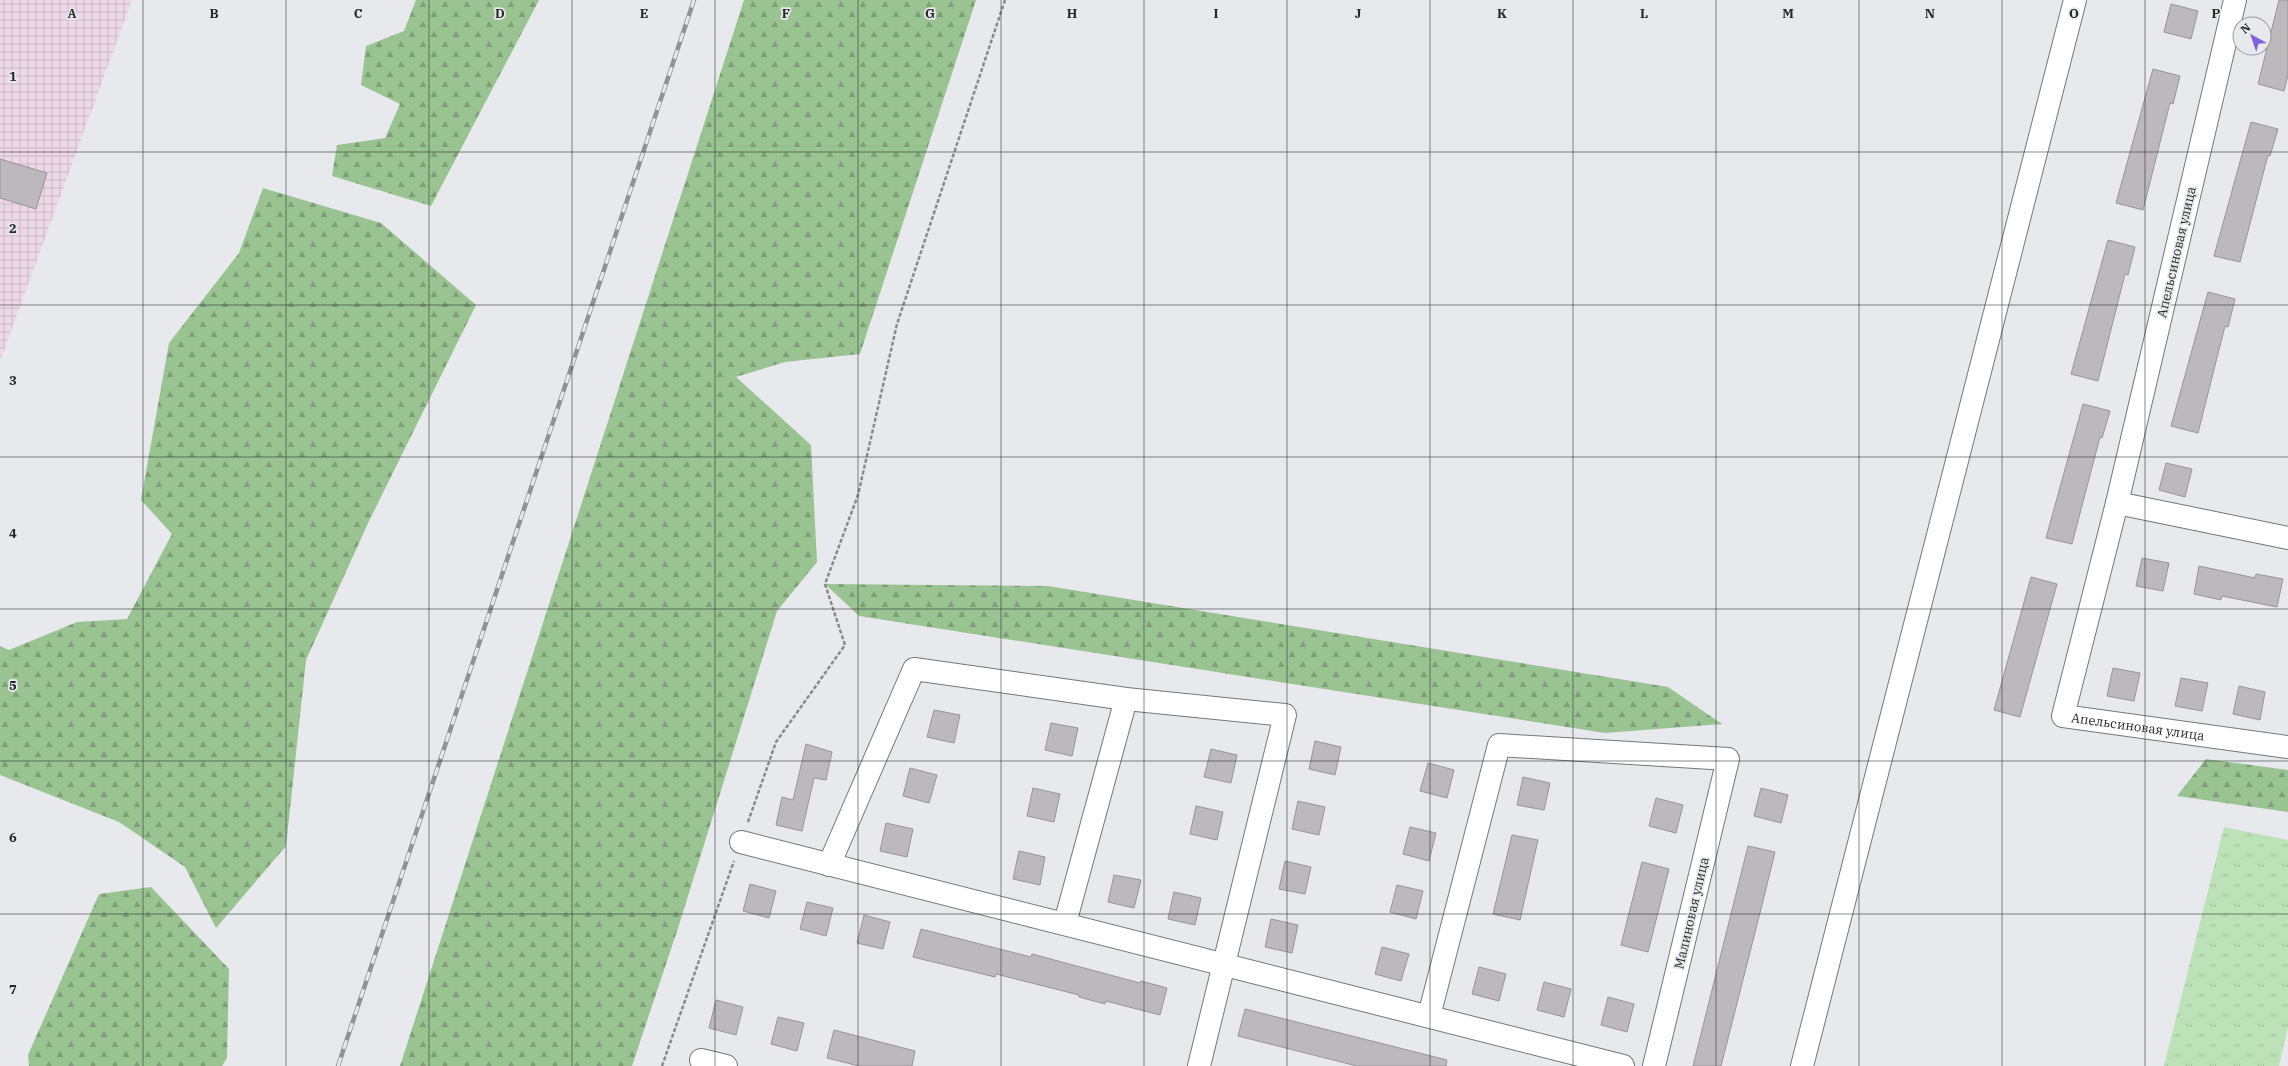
<svg xmlns="http://www.w3.org/2000/svg" width="2288" height="1066" font-family="'IBM Plex Serif',serif">
  <style>
    .industrial { fill: url(#industrial-grid) }
    .forest { fill: url(#forest-firs) }
    .park { fill: url(#park-tufts) }
    .building { fill: #bcb8bc; stroke: #989498 }
    .lines { fill: none; stroke-linecap: round; stroke-linejoin: round }
    .minor-casing { stroke: #75777a; stroke-width: 24 }
    .path { stroke: #898a8d; stroke-width: 2.5; stroke-dasharray: 4 2; stroke-linecap: butt }
    .minor { stroke: #fff; stroke-width: 22 }
    .rail-casing { stroke: #909294; stroke-width: 4.5 }
    .rail { stroke: #e7e9ed; stroke-width: 3; stroke-dasharray: 9; stroke-linecap: butt }
    .grid { fill: none; stroke: #272829; stroke-width: 1; stroke-opacity: 0.55 }
    .labels { text-anchor: middle; stroke-width: 3.5; stroke-linejoin: round; paint-order: stroke }
    .street-label { font-size: 13px; fill: #272829; stroke: #e7e9ed }
    .grid-label { font-size: 13px; text-anchor: middle; font-weight: bold; fill: #272829; stroke: #e7e9ed; stroke-width: 3.5; stroke-linejoin: round; paint-order: stroke }
  </style>
  <defs>
    <pattern id="industrial-grid" width="8" height="8" patternUnits="userSpaceOnUse"><rect width="8" height="8" fill="#edd8e7"/><path d="M0 4h8M4 0v8" fill="none" stroke="#cbb9c6"/></pattern>
    <pattern id="forest-firs" width="22" height="20" patternUnits="userSpaceOnUse"><rect width="22" height="20" fill="#9ac392"/><path d="M5 1l3.5 6h-7zM16 11l3.5 6h-7z" fill="#7e9e77"/></pattern>
    <pattern id="park-tufts" width="24" height="20" patternUnits="userSpaceOnUse"><rect width="24" height="20" fill="#bee2b7"/><path d="M3 7l-1-3M5 7V3M7 7l1-3M15 17l-1-3M17 17v-4M19 17l1-3" fill="none" stroke="#a3c29d"/></pattern>
  </defs>
  <rect width="100%" height="100%" fill="#e7e9ed"/>
  <path class="industrial" d="M0,0H132L0,361Z"/>
  <g class="forest">
    <path d="M416,0H539L431,206L332,176L337,145L385,138L400,104L361,85L366,46L404,31Z"/>
    <path d="M744,0H976L860,354L785,362L736,377L811,445L817,562L777,611L678,928L632,1066H400Z"/>
    <path d="M263,188L381,223L476,305L369,521L306,660L286,846L216,928L185,867L119,822L0,775V646L9,650L77,622L127,619L172,534L141,500L169,343L239,253Z"/>
    <path d="M825,584L1048,586L1668,687L1722,724L1605,733L859,616Z"/>
    <path d="M2206,759L2288,770V812L2177,796Z"/>
    <path d="M151,887L229,969L227,1058L222,1066H29L28,1055L99,894Z"/>
  </g>
  <path class="park" d="M2224,827L2288,840V1027L2279,1066H2164Z"/>
  <g class="building">
    <path d="M2279,0H2288V75L2284,91L2258,84Z"/>
    <path d="M2171,4L2198,11L2191,39L2164,32Z"/>
    <path d="M2153,69L2180,76L2173,104L2170,103L2143,210L2116,203Z"/>
    <path d="M2251,122L2278,129L2270,156L2268,155L2240,262L2214,256Z"/>
    <path d="M0,159L47,173L36,209L0,198Z"/>
    <path d="M2108,240L2135,247L2128,275L2125,274L2098,381L2071,374Z"/>
    <path d="M2208,292L2235,299L2228,327L2225,326L2198,433L2171,426Z"/>
    <path d="M2083,404L2110,411L2102,438L2100,437L2072,544L2046,538Z"/>
    <path d="M2166,463L2192,469L2185,497L2159,490Z"/>
    <path d="M2142,558L2169,563L2163,591L2136,586Z"/>
    <path d="M2199,566L2255,578L2256,574L2283,579L2277,607L2222,596L2221,600L2194,594Z"/>
    <path d="M2031,577L2057,584L2020,717L1994,710Z"/>
    <path d="M2113,668L2140,673L2134,701L2107,696Z"/>
    <path d="M2181,678L2208,683L2202,711L2175,706Z"/>
    <path d="M2239,686L2265,692L2260,720L2233,714Z"/>
    <path d="M934,710L960,715L954,743L927,737Z"/>
    <path d="M1051,723L1078,728L1072,756L1045,750Z"/>
    <path d="M1315,741L1341,747L1335,775L1309,769Z"/>
    <path d="M806,744L832,752L826,780L814,778L802,831L776,825L782,797L793,800Z"/>
    <path d="M1211,749L1237,755L1231,783L1204,777Z"/>
    <path d="M1428,763L1454,770L1447,798L1420,791Z"/>
    <path d="M910,768L937,775L929,803L903,796Z"/>
    <path d="M1523,777L1550,783L1544,810L1517,805Z"/>
    <path d="M1033,788L1060,794L1054,822L1027,816Z"/>
    <path d="M1761,788L1788,795L1781,823L1754,816Z"/>
    <path d="M1656,798L1683,805L1676,833L1649,826Z"/>
    <path d="M1298,801L1325,807L1319,835L1292,829Z"/>
    <path d="M1196,806L1223,812L1217,840L1190,834Z"/>
    <path d="M886,823L913,829L907,857L880,851Z"/>
    <path d="M1410,827L1436,833L1429,861L1403,854Z"/>
    <path d="M1512,835L1538,840L1520,920L1493,914Z"/>
    <path d="M1748,846L1775,852L1762,905L1721,1066H1693Z"/>
    <path d="M1019,851L1045,857L1040,885L1013,879Z"/>
    <path d="M1285,861L1311,867L1305,894L1279,889Z"/>
    <path d="M1642,862L1669,869L1648,952L1621,945Z"/>
    <path d="M1114,875L1141,880L1134,908L1108,902Z"/>
    <path d="M750,884L776,891L769,918L743,911Z"/>
    <path d="M1397,885L1423,891L1416,919L1390,912Z"/>
    <path d="M1174,892L1201,898L1195,925L1168,919Z"/>
    <path d="M807,902L833,908L826,936L800,929Z"/>
    <path d="M864,915L890,922L883,949L857,943Z"/>
    <path d="M1271,919L1298,925L1292,953L1265,947Z"/>
    <path d="M921,929L1031,957L1032,954L1140,983L1141,981L1167,988L1160,1015L1106,1001L1105,1004L1079,997V995L996,974L995,977L913,957Z"/>
    <path d="M1382,947L1409,954L1401,981L1375,974Z"/>
    <path d="M1479,967L1506,974L1499,1001L1472,994Z"/>
    <path d="M1544,982L1571,989L1564,1017L1537,1010Z"/>
    <path d="M1608,997L1634,1004L1627,1032L1601,1025Z"/>
    <path d="M716,1000L743,1007L736,1035L709,1028Z"/>
    <path d="M1245,1009L1447,1060L1446,1066H1357L1238,1036Z"/>
    <path d="M778,1017L804,1023L797,1051L771,1044Z"/>
    <path d="M834,1030L915,1051L912,1066H859L827,1058Z"/>
  </g>
  <g class="lines">
    <defs>
      <g id="minor">
        <path id="s1" d="M2235,0L2117,503L2063,716L2288,747"/>
        <path d="M2117,503L2288,538"/>
        <path d="M741,842L1623,1066"/>
        <path d="M829,865L914,669L1126,699L1285,715L1199,1066"/>
        <path d="M1065,923L1126,699"/>
        <path d="M1429,1016L1499,745L1728,759L1654,1066"/>
        <path d="M701,1060L726,1066"/>
        <path d="M1802,1066L2075,0"/>
      </g>
    </defs>
    <use href="#minor" class="minor-casing"/>
    <g class="path">
      <path d="M748,822L776,742L845,645L825,584L858,495L897,324L1005,0"/>
      <path d="M662,1066L734,861"/>
    </g>
    <use href="#minor" class="minor"/>
    <defs>
      <path id="rail" d="M338,1066L694,0"/>
    </defs>
    <use href="#rail" class="rail-casing"/>
    <use href="#rail" class="rail"/>
  </g>
  <path class="grid" d="M143,0V1066M286,0V1066M429,0V1066M572,0V1066M715,0V1066M858,0V1066M1001,0V1066M1144,0V1066M1287,0V1066M1430,0V1066M1573,0V1066M1716,0V1066M1859,0V1066M2002,0V1066M2145,0V1066M0,152H2288M0,305H2288M0,457H2288M0,609H2288M0,761H2288M0,914H2288"/>
  <g class="labels">
    <g class="street-label">
      <text transform="translate(2176 252) rotate(-77)" y="5">Апельсиновая улица</text>
      <text dy="5" stroke="none"><textPath href="#s1" startOffset="812">Апельсиновая улица</textPath></text>
      <text transform="translate(1691 913) rotate(-77)" y="5">Малиновая улица</text>
    </g>
  </g>
  <g class="grid-label">
    <text x="72" y="18">A</text>
    <text x="214" y="18">B</text>
    <text x="358" y="18">C</text>
    <text x="500" y="18">D</text>
    <text x="644" y="18">E</text>
    <text x="786" y="18">F</text>
    <text x="930" y="18">G</text>
    <text x="1072" y="18">H</text>
    <text x="1216" y="18">I</text>
    <text x="1358" y="18">J</text>
    <text x="1502" y="18">K</text>
    <text x="1644" y="18">L</text>
    <text x="1788" y="18">M</text>
    <text x="1930" y="18">N</text>
    <text x="2074" y="18">O</text>
    <text x="2216" y="18">P</text>
    <text x="13" y="81">1</text>
    <text x="13" y="233">2</text>
    <text x="13" y="385">3</text>
    <text x="13" y="538">4</text>
    <text x="13" y="690">5</text>
    <text x="13" y="842">6</text>
    <text x="13" y="994">7</text>
  </g>
  <g transform="translate(2252 36) rotate(320)"><circle r="19" fill="#e7e9ed" stroke="#9a9c9f"/>
  <path d="M0-3L7 15L0 10L-7 15Z" fill="#7f62dd"/>
  <text y="-6" font-size="11" font-weight="bold" text-anchor="middle" fill="#272829">N</text>
  </g>
</svg>
